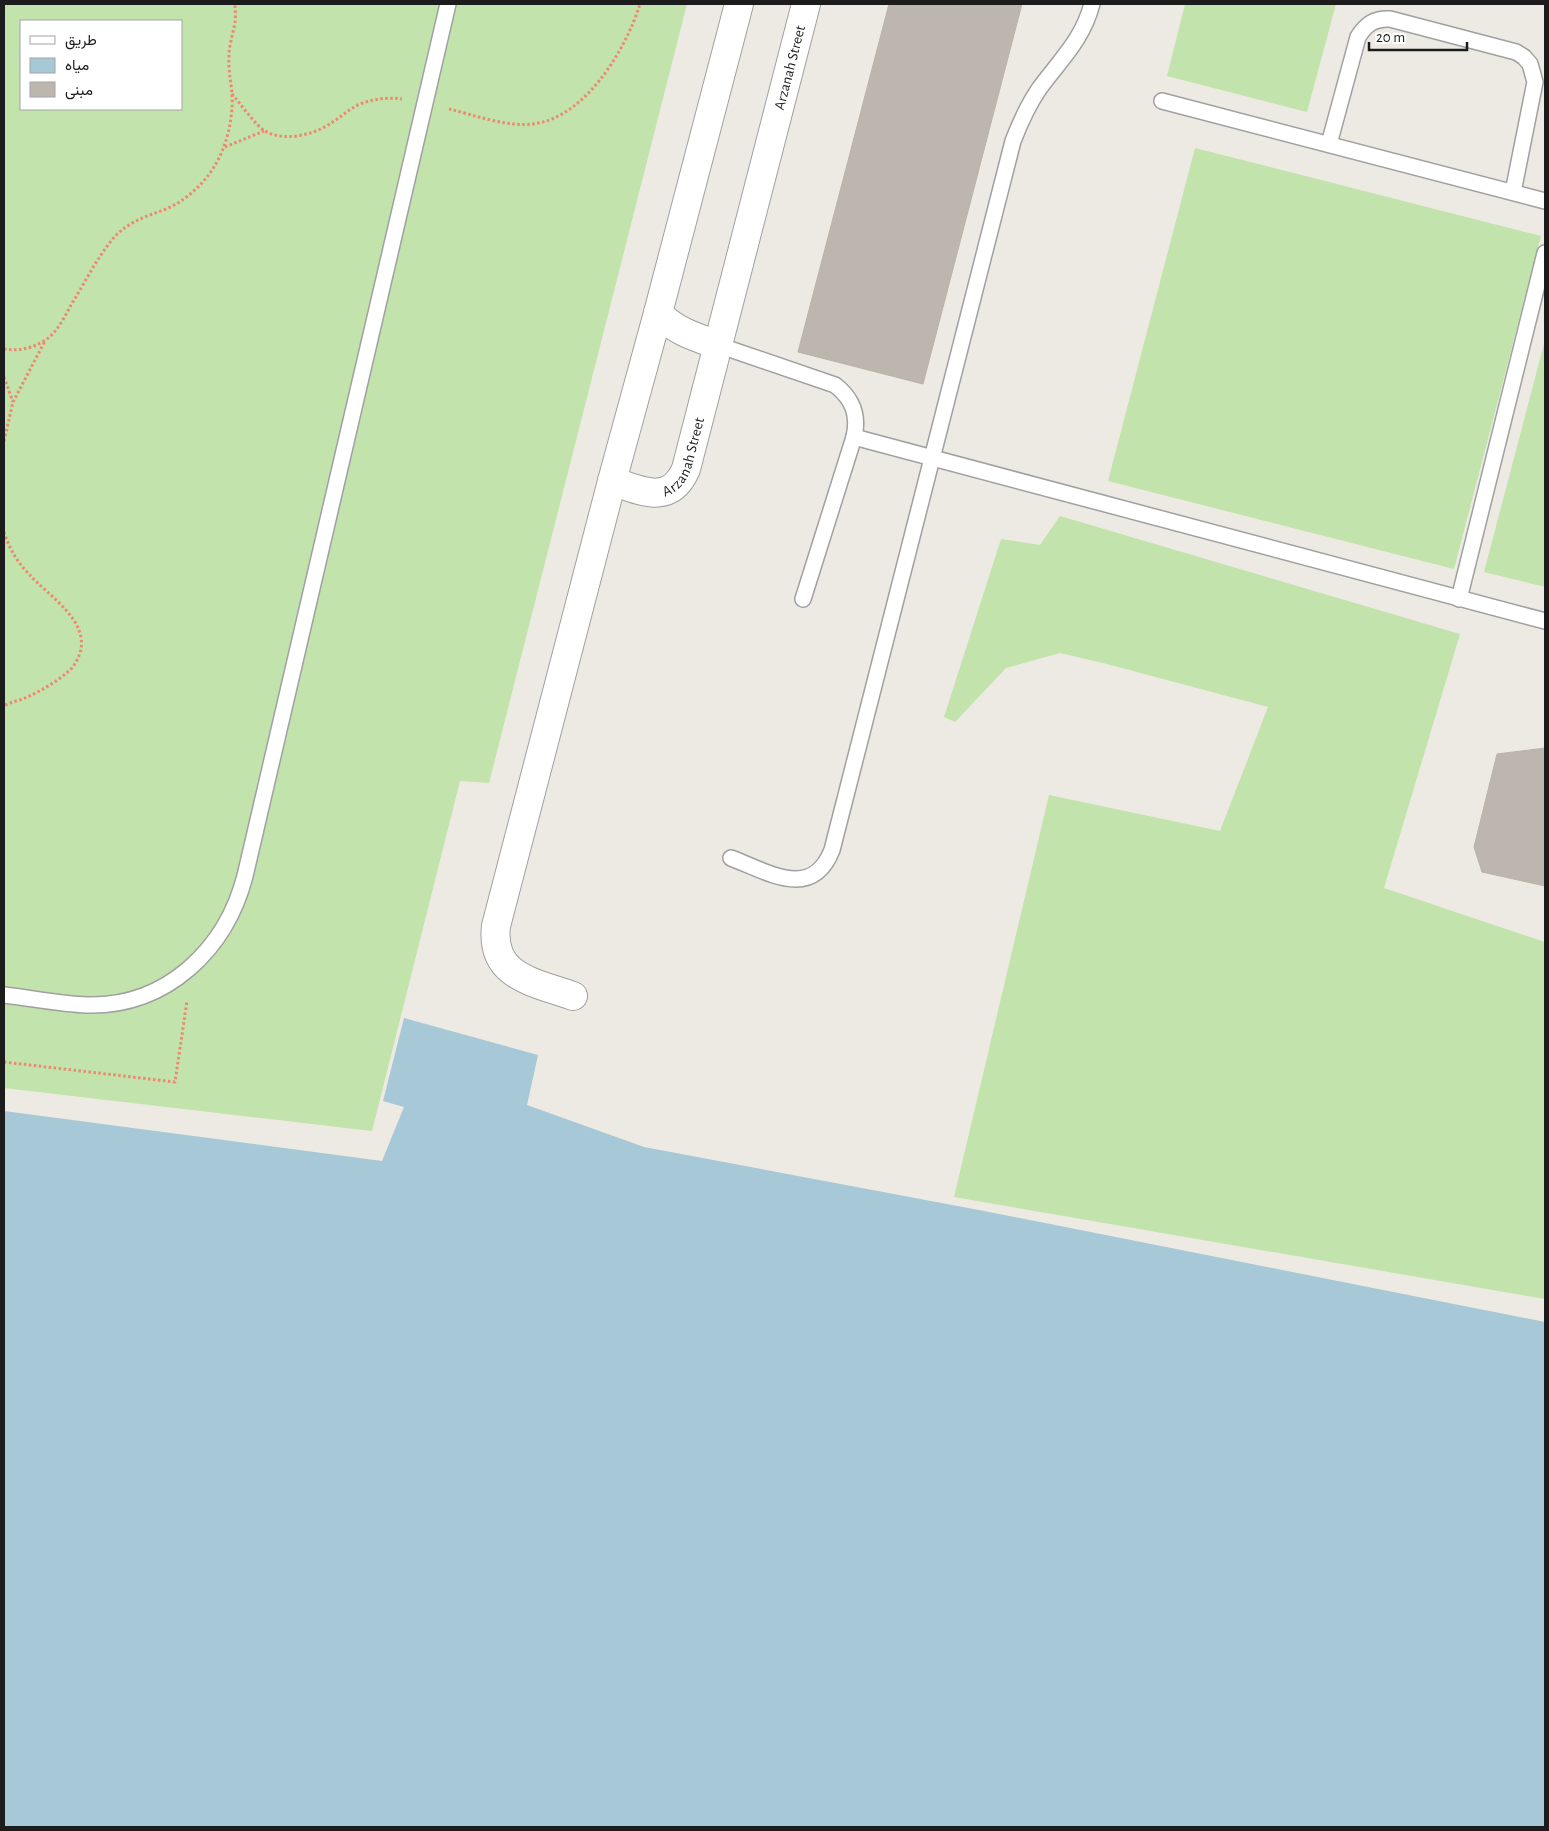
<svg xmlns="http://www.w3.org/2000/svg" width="1549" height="1831" font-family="'Alegreya Sans',Vazirmatn,sans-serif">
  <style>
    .grass { fill: #c2e3ab; fill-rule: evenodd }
    .water { fill: #a6c8d7 }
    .building { fill: #bcb6af; stroke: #bcb2a6 }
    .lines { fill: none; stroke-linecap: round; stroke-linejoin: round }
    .service-casing { stroke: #a0a0a0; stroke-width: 18 }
    .minor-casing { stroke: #a0a0a0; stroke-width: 30 }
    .path { stroke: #ed8872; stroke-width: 3; stroke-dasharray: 2.5 2.5; stroke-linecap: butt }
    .service { stroke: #fff; stroke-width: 15 }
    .minor { stroke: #fff; stroke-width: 28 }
    .labels { text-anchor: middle; stroke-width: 4; stroke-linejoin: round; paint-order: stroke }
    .street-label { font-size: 15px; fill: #1c1c1c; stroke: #fff }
  </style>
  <rect width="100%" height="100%" fill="#eceae2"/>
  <g class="grass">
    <path d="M4,4H687L489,783L460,781L372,1131L4,1088ZM21,21H181V109H21Z"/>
    <path d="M1185,4H1336L1307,112L1167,76Z"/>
    <path d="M1195,148L1541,236L1454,569L1108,481Z"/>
    <path d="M1545,340V587L1484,572Z"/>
    <path d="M1060,516L1460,634L1384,888L1545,942V1299L954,1197L1049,795L1220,831L1268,707L1103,663L1060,653L1006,668L955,722L944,717L1001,539L1040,545Z"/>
  </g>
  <path class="water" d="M404,1018L538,1055L527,1105L644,1147L984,1211L1545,1322V1827H4V1111L382,1161L404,1107L383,1101Z"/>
  <g class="building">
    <path d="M889,4H1022L923,384L798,352Z"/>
    <path d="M1545,748V886L1482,872L1474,847L1497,754Z"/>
  </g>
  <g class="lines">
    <defs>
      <g id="service">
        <path d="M1162,101L1545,201"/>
        <path d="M1329,144L1358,37C1366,24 1375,18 1390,19L1516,52L1524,57L1530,64L1535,82L1513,192"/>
        <path d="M718,345L835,385C853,399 859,415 854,437L803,599"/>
        <path d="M854,437L1545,621"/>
        <path d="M1459,599L1545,253"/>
        <path d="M731,858C768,872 812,901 832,850L1013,141C1020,123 1028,105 1039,89C1060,60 1082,41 1092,4"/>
        <path d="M4,995C31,998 60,1004 87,1005C167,1007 226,949 245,876L448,4"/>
      </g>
      <g id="minor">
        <path d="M658,313C675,331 695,337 718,345"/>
        <path id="s1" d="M612,481C641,491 670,506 686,469L806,4"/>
        <path d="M573,996C534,982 490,977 496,926L612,481L658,313L739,4"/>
      </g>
    </defs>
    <use href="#service" class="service-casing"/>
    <use href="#minor" class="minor-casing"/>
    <g class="path">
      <path d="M232,94C239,102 257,127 265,131C284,142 314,135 331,123C341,117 349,109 360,104C373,99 387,97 402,99"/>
      <path d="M449,109C474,115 506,127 532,124C585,119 626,49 640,4"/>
      <path d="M225,147L264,131"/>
      <path d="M4,349C18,351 31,349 44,341C57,333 64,318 71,305C84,284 96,260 111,241C126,222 145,217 166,209C192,198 215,173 224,146C230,130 233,111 232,94C231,81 228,69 229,56C229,45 233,34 235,23C236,17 235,10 235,4"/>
      <path d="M4,377L13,402"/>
      <path d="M4,441L13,402L45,341"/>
      <path d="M4,532C9,548 17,562 29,574C47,595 90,620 80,653C78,659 75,665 70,670C58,681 41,691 25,698C18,701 10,702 4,706"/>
      <path d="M4,1062L175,1082L187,1001"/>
    </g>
    <use href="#service" class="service"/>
    <use href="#minor" class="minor"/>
  </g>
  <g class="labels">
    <g class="street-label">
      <text dy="5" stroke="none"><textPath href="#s1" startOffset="501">Arzanah Street</textPath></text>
      <text dy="5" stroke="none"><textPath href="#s1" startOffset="96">Arzanah Street</textPath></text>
    </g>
  </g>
  <rect width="1549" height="1831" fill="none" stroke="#1c1c1c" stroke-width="10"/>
  <rect x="20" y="20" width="162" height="90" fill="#ffffff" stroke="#a4a4a4"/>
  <rect x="30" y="36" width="25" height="8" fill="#ffffff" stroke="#a4a4a4"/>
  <text x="65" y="45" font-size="15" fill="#1c1c1c">طريق</text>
  <rect x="30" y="58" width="25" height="15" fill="#a6c8d7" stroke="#a4a4a4"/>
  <text x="65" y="70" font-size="15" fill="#1c1c1c">مياه</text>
  <rect x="30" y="82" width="25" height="15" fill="#bcb6af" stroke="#a4a4a4"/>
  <text x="65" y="95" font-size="15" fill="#1c1c1c">مبنى</text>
  <path d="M1369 42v8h98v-8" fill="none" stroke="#1c1c1c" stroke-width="2.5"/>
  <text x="1376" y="42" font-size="15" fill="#1c1c1c" stroke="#ffffff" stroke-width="4" paint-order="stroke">20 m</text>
</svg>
